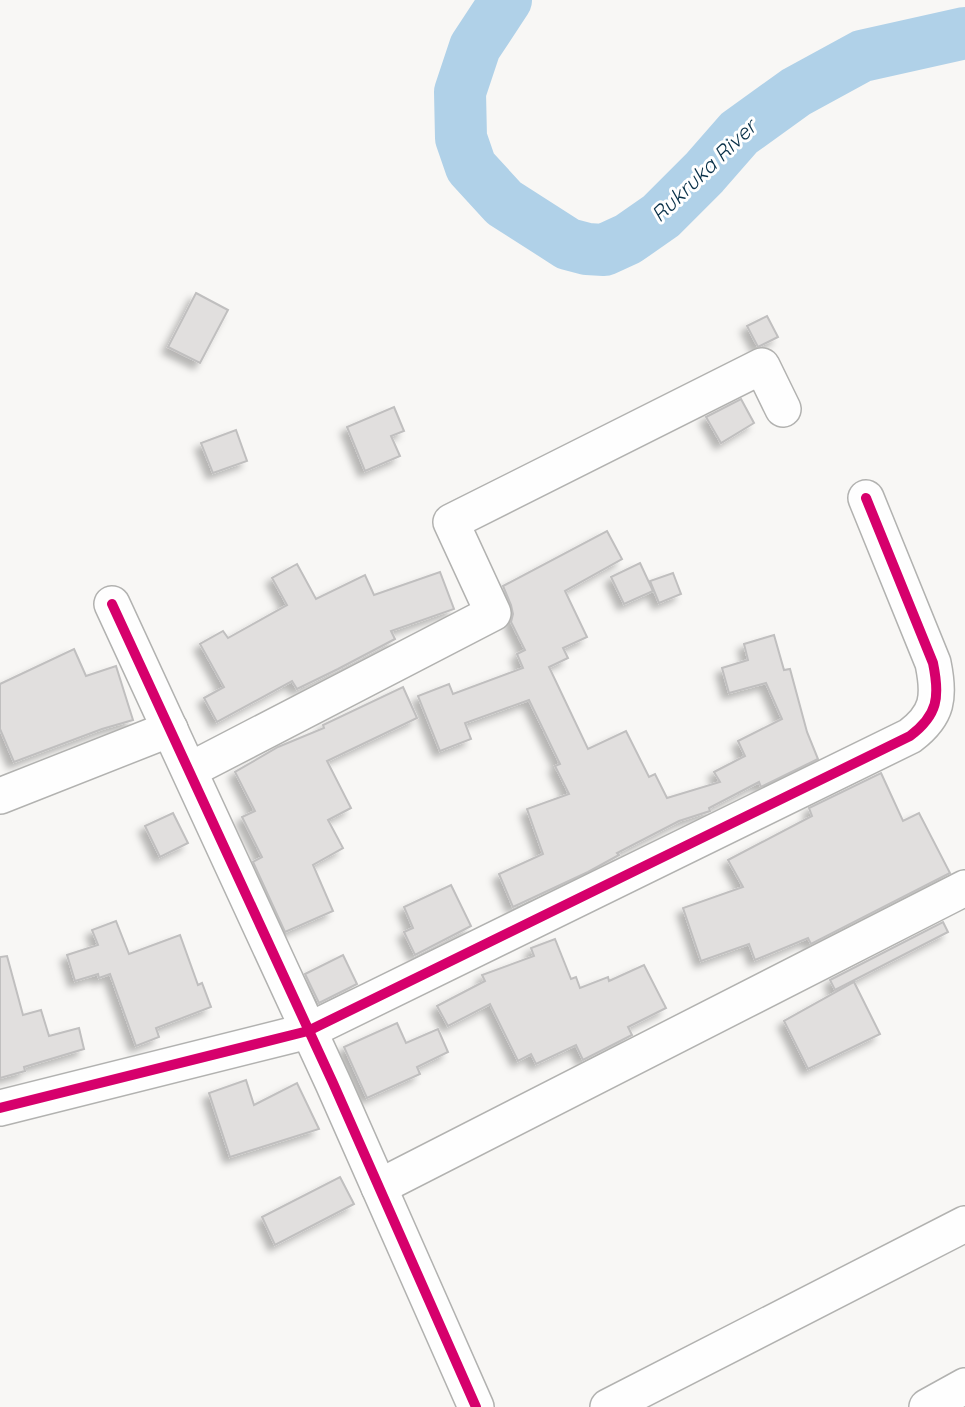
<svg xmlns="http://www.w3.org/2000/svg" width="965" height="1407" font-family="Quicksand,sans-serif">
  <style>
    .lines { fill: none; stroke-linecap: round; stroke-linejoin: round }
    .river { stroke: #b0d1e8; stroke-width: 52 }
    .building { fill: #e1dfde; stroke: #c0bfbf; stroke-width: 2; filter: url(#shadow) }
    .minor-casing { stroke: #b2b2b0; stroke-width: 38 }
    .minor { stroke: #fefefe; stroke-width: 35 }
    .cycleway-casing { stroke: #fff; stroke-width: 15 }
    .cycleway { stroke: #d6006c; stroke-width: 10 }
    .labels { text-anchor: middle; stroke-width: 6; stroke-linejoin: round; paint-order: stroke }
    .water-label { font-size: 21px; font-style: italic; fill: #072f47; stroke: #fff }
  </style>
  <defs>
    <filter id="shadow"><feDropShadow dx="-6" dy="6" stdDeviation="3.5" flood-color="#0004"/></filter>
  </defs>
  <rect width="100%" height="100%" fill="#f8f7f5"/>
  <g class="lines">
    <path class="river" d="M506,0L475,47L460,92L461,138L471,167L504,203L568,244L587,249L604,250L628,239L661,216L704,173L739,133L796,92L862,56L965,33"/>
  </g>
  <g class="building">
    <path d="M196,293L228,310L200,363L168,347Z"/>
    <path d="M767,316L778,337L758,347L747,326Z"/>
    <path d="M741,399L754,423L721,443L706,417Z"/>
    <path d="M394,407L404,431L391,436L400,456L365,471L347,427Z"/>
    <path d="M236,430L247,461L213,473L201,443Z"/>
    <path d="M607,531L622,559L565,591L587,637L563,648L568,658L549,667L588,749L626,731L649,777L655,774L667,798L720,782L714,772L745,756L738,741L782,719L766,683L729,693L722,668L748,660L744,644L774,635L784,670L790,669L807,732L818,759L761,787L759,782L709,808L710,811L679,821L617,853L619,855L588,872L513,907L499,874L543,854L527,809L569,794L555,766L560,764L529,700L465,723L471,739L440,751L418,696L449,684L453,694L523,668L517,654L525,650L511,622L513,614L511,605L503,586Z"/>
    <path d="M640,563L653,591L624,604L611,577Z"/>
    <path d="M297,564L316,599L365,575L374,595L440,572L454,609L391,631L395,639L338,669L297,689L292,681L217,722L204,698L224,687L200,644L223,631L228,638L287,605L272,578Z"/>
    <path d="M673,573L681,594L659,603L650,581Z"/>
    <path d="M74,649L86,676L116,666L133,720L102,729L14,762L0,729V684Z"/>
    <path d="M403,687L417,718L327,761L351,808L328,820L343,848L313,865L333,911L285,932L253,862L262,857L242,817L255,811L235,772L278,747L324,728L323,725Z"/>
    <path d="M881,773L903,821L919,813L950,873L811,944L808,938L755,960L749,944L701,961L683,908L743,887L728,860L812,816L809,808Z"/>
    <path d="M173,813L188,843L160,857L145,826Z"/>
    <path d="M451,885L471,926L415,955L404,932L413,928L404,907Z"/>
    <path d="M116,921L129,954L180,935L198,985L202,983L211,1007L156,1028L159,1037L136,1046L110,974L99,978L98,974L75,981L67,955L98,945L92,930Z"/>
    <path d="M943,922L948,932L835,990L830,980Z"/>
    <path d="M555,939L571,979L576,977L580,988L608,977L609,981L644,965L666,1008L628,1027L632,1035L583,1060L576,1045L536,1064L531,1054L518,1061L490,1004L448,1026L437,1006L485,981L482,975L534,956L531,948Z"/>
    <path d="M343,955L357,984L319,1003L305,974Z"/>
    <path d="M7,956L23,1015L41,1010L49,1036L79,1028L84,1049L24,1067L25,1071L0,1078V957Z"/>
    <path d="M854,982L880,1034L808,1069L784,1021Z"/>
    <path d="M397,1023L406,1043L438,1029L448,1052L417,1067L420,1074L367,1098L344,1047Z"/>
    <path d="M246,1080L254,1105L297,1083L319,1129L230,1157L209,1093Z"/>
    <path d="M340,1177L354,1204L275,1245L262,1217Z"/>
  </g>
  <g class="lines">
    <defs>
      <g id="minor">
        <path d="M112,604L333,1083L476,1407"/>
        <path d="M190,770L493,613L451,522L762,366L783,409"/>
        <path d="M0,796L170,729"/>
        <path d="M0,1108L308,1031L910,736C938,715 940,697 933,663L866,498"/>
        <path d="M379,1187L965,888"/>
        <path d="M608,1407L965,1224"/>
        <path d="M927,1407L965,1386"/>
      </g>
    </defs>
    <use href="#minor" class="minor-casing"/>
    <use href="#minor" class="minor"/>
    <defs>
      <g id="cycleway">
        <path d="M112,604L333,1083L476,1407"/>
        <path d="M0,1108L308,1031L910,736C938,715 940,697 933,663L866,498"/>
      </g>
    </defs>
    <use href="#cycleway" class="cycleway-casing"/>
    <use href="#cycleway" class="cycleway"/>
  </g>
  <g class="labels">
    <g class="water-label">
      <text transform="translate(704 171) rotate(-44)" y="7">Rukruka River</text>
    </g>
  </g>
</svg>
